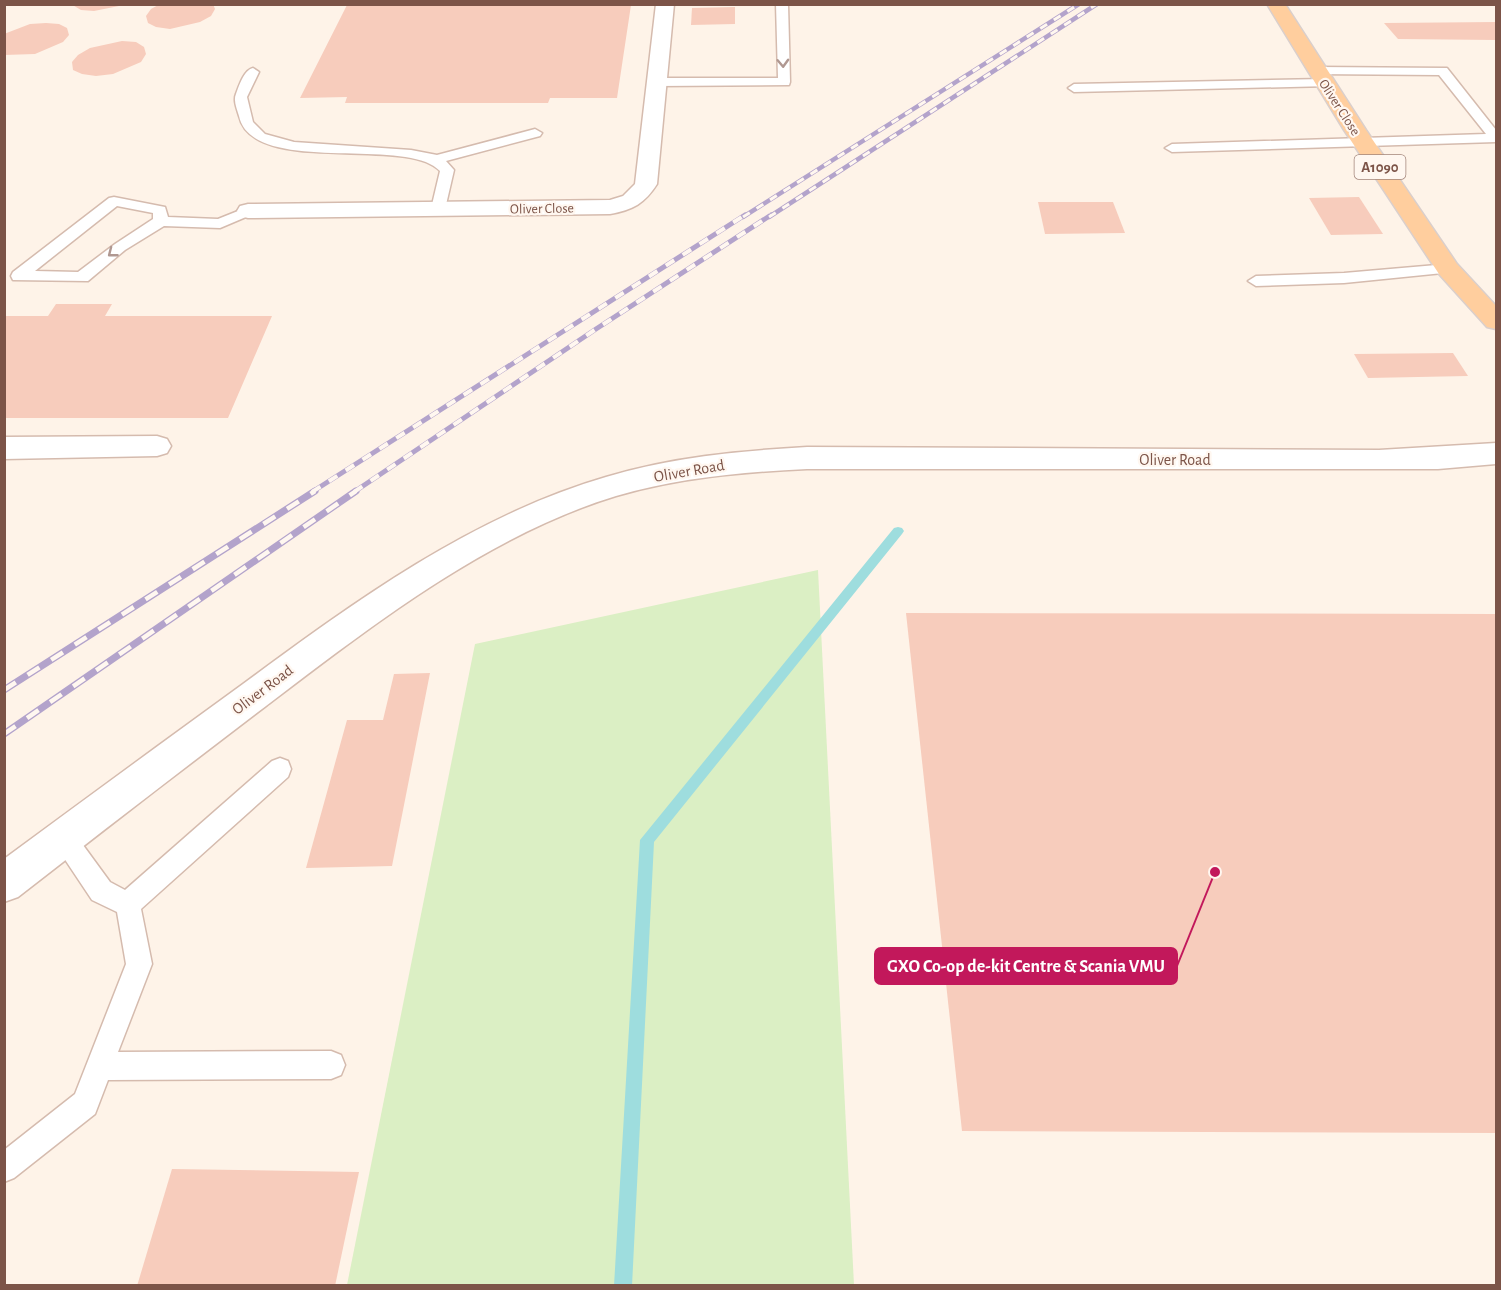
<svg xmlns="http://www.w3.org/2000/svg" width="1501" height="1290" font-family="'Alegreya Sans',sans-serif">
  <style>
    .green { fill: #dbefc4 }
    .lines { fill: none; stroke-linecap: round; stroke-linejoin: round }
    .stream { fill: #9eddde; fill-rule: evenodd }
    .building { fill: #f7ccbc }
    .lane-casing { stroke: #d5bbae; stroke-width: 3 }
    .street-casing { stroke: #d5bbae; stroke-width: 3 }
    .primary-casing { stroke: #dacfcc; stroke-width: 3 }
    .lane { fill: #fff; fill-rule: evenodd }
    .street { fill: #fff; fill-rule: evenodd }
    .primary { fill: #ffce9e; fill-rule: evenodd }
    .rail-far2-casing { stroke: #b3a3cb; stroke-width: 4.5 }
    .rail-far1-casing { stroke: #b3a3cb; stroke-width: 5 }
    .rail-casing { stroke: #b3a3cb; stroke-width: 7 }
    .rail-far2 { stroke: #fff7f0; stroke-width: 3; stroke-dasharray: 8; stroke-linecap: butt }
    .rail-far1 { stroke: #fff7f0; stroke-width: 4; stroke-dasharray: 10; stroke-linecap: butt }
    .rail { stroke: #fff7f0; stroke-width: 4.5; stroke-dasharray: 14; stroke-linecap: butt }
    .oneway { stroke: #b09891 }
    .labels { text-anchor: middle; stroke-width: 4.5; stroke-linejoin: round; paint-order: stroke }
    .far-street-label { font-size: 14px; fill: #7c5448; stroke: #fff7f0 }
    .shield { fill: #fff7f0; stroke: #a3857a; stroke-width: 1.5 }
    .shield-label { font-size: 15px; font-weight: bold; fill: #7c5448 }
    .street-label { font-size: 16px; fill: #7c5448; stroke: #fff7f0 }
    .leader { fill: none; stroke: #c2185b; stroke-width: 2 }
    .callout-dot { fill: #c2185b; stroke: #fff7f0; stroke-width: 2 }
    .callout { fill: #c2185b; stroke: #c2185b; stroke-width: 2 }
    .callout-label { font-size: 18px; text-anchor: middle; font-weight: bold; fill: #fff }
  </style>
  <rect width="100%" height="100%" fill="#fef3e8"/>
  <path class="green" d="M818,570L854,1285H347L475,644Z"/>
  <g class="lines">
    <path class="stream" d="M898,527L902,528L904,531L902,534L654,842L632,1286H614L640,840L894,528Z"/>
  </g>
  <g class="building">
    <path d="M71,4H124V5L94,11L81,10Z"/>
    <path d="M160,4H213L215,9L211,16L200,22L170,29L156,27L148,23L146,16L151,9Z"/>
    <path d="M347,5H631L617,98H550L548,103H345L347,97L300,98Z"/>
    <path d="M735,7V24L691,25L692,8Z"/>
    <path d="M1496,22V40L1398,39L1384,23Z"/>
    <path d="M46,23L59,24L67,28L69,35L63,42L35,54L4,55V34L30,24Z"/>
    <path d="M122,41L136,42L144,47L146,54L141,62L113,74L96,76L82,74L73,70L72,62L78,55L90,48Z"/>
    <path d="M1359,197L1383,234L1331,235L1309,198Z"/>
    <path d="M1038,202H1113L1125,233L1045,234Z"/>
    <path d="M56,304H112L105,316H272L228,418H4V316H48Z"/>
    <path d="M1453,353L1468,376L1368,378L1354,354Z"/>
    <path d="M906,613L1496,614V1133L962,1131Z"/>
    <path d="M430,673L392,866L306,868L347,720H383L394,674Z"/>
    <path d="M172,1169L359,1172L335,1286H137Z"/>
  </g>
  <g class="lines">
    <defs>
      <g id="lane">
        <path d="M776,4H788L790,82L789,85L657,86L651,82L657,78H778Z"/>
        <path d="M1317,67L1447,68L1496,130V142L1172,152L1165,148L1172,144L1486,134L1439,75L1313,74L1311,71L1313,68Z"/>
        <path d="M253,68L259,72L247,97L253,122L265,134L294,142L411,150L437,155L535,129L542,133L540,136L446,161L454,170L445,209L438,213L431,209L440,171C408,135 252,177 239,116C237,109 233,100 236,94C239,86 244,70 253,68Z"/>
        <path d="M1325,79L1330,80L1331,83L1330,86L1074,92L1068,88L1074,84Z"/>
        <path d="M114,197L165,207L168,217L218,219L248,207L255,211L253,214L220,228L164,226L125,250L88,281L13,280L11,276L13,272L109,198ZM117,206L153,213V219L115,244L78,272L35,271Z"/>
        <path d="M1448,264L1453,266L1456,269L1453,272L1344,283L1256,286L1248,281L1256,276L1344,273Z"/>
        <path d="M280,758L288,761L291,769L288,777L141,909L152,964L118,1052L331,1051L341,1055L345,1065L341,1075L331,1079L108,1080L95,1114L14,1178L4,1182V1150L75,1094L126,964L117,912L92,900L56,846L52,838L56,830L64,826L72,830L110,882L125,890L272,761Z"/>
      </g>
      <g id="street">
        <path d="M656,4H674L657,184C645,203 633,210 610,214L248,218L240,216L237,211L240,206L248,204L610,200L623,196L635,184Z"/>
        <path d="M157,436L167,439L171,446L167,453L157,456L4,459V437Z"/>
        <path d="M1496,443V464L1438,469H807C742,472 678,478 616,496C488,535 371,626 266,706C183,769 100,833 18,897L4,902V859C84,800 163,742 243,684C354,602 472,516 606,477C672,457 738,451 807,447L1379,450Z"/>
      </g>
      <path id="primary" d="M1267,4H1285L1366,130L1457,264L1496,306V329L1487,327L1439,274L1344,130Z"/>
    </defs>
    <use href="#lane" class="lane-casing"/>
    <use href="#street" class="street-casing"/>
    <use href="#primary" class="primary-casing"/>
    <use href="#lane" class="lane"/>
    <use href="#street" class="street"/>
    <use href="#primary" class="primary"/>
    <defs>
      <g id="rail-far2">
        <path d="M743,217L1079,4"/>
        <path d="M769,217L1097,4"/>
      </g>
      <g id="rail-far1">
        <path d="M312,492L745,215"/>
        <path d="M354,492L596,329L771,215"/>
      </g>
      <g id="rail">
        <path d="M4,690L315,491"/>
        <path d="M4,734L356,491"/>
      </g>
    </defs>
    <use href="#rail-far2" class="rail-far2-casing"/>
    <use href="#rail-far1" class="rail-far1-casing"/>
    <use href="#rail" class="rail-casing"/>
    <use href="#rail-far2" class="rail-far2"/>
    <use href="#rail-far1" class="rail-far1"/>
    <use href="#rail" class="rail"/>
  </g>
  <defs><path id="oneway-chevron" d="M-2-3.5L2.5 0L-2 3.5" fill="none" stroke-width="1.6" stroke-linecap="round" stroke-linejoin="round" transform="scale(1.5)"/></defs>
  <g class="oneway">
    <use href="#oneway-chevron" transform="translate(783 63) rotate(88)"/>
    <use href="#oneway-chevron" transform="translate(112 253) rotate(142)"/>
  </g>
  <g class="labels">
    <g class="far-street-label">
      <text transform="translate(1340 107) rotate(57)" y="5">Oliver Close</text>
      <text transform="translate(542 208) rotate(-1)" y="5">Oliver Close</text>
    </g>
    <rect class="shield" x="1354.5" y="155" width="51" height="24" rx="4.5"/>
    <g class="shield-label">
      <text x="1380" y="172">A1090</text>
    </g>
    <g class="street-label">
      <text x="1175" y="465">Oliver Road</text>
      <text transform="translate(689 470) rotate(-10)" y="6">Oliver Road</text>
      <text transform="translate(262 689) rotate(-37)" y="6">Oliver Road</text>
    </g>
  </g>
  <path class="leader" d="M1215 872L1177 966"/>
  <circle class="callout-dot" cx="1215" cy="872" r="6"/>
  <rect class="callout" x="875" y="948" width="302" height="36" rx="6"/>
  <g class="callout-label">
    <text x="1026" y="972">GXO Co-op de-kit Centre &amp; Scania VMU</text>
  </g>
  <rect width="1501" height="1290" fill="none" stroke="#7c5448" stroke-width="12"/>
</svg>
